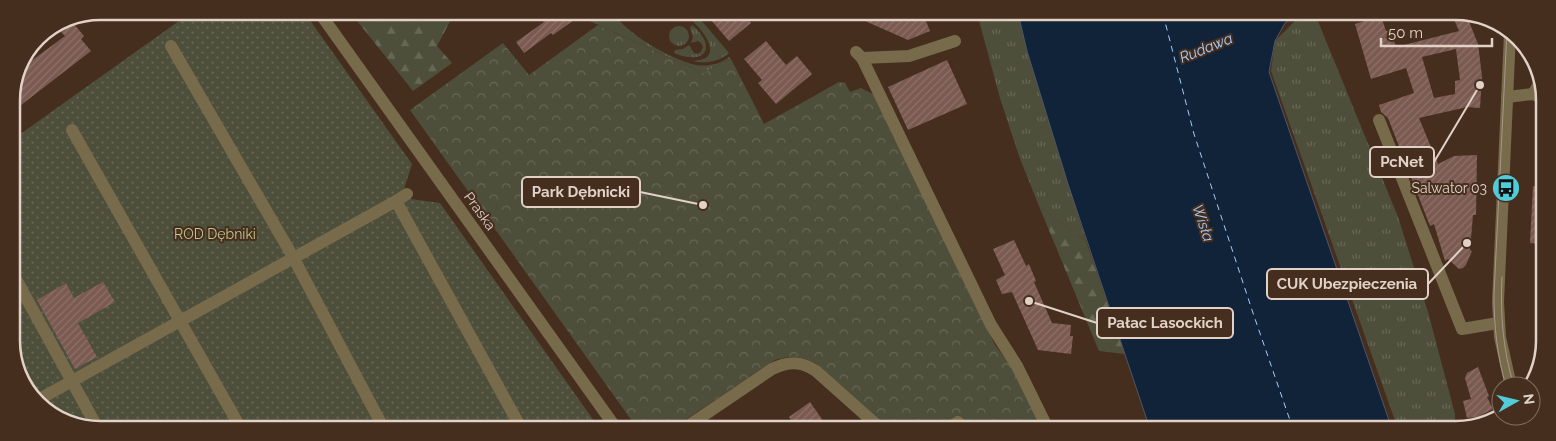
<svg xmlns="http://www.w3.org/2000/svg" width="1556" height="441" font-family="Raleway,sans-serif">
  <style>
    .grass { fill: url(#grass-tufts) }
    .forest { fill: url(#forest-firs) }
    .park { fill: url(#park-crowns) }
    .garden { fill: url(#garden-dots) }
    .water { fill: #102339; stroke: #4f5764 }
    .lines { fill: none; stroke-linecap: round; stroke-linejoin: round }
    .ferry { stroke: #a6ccfb; stroke-width: 1; stroke-dasharray: 6 5; stroke-linecap: butt }
    .building { fill: url(#building-hatch); fill-rule: evenodd }
    .minor { stroke: #776b4b; stroke-width: 12 }
    .tram { stroke: #a9968a; stroke-width: 1 }
    .labels { text-anchor: middle; stroke-width: 4; stroke-linejoin: round; paint-order: stroke }
    .poi-label { font-size: 14px; fill: #e1d1c7; stroke: #462e1e; text-anchor: end }
    .street-label { font-size: 14px; fill: #e1d1c7; stroke: #462e1e }
    .park-label { font-size: 14px; fill: #c3c68b; stroke: #462e1e }
    .water-label { font-size: 15px; font-style: italic; fill: #a6ccfb; stroke: #462e1e }
    .rim { fill: none; stroke: #e1d1c7; stroke-width: 2.5 }
    .leader { fill: none; stroke: #e1d1c7; stroke-width: 2 }
    .callout-dot { fill: #e1d1c7; stroke: #462e1e; stroke-width: 2 }
    .callout { fill: #462e1e; stroke: #e1d1c7; stroke-width: 2 }
    .callout-label { font-size: 15px; text-anchor: middle; font-weight: bold; fill: #e1d1c7 }
  </style>
  <defs>
    <pattern id="grass-tufts" width="24" height="20" patternUnits="userSpaceOnUse" patternTransform="scale(1.25)"><rect width="24" height="20" fill="#4e4f3a"/><path d="M3 7l-1-3M5 7V3M7 7l1-3M15 17l-1-3M17 17v-4M19 17l1-3" fill="none" stroke="#676755"/></pattern>
    <pattern id="forest-firs" width="22" height="20" patternUnits="userSpaceOnUse" patternTransform="scale(1.25)"><rect width="22" height="20" fill="#4e4f3a"/><path d="M5 1l3.5 6h-7zM16 11l3.5 6h-7z" fill="#676755"/></pattern>
    <pattern id="park-crowns" width="20" height="18" patternUnits="userSpaceOnUse" patternTransform="scale(1.25)"><rect width="20" height="18" fill="#4e4f3a"/><path d="M2 6a3 3 0 1 1 6 0M12 15a3 3 0 1 1 6 0" fill="none" stroke="#676755"/></pattern>
    <pattern id="garden-dots" width="8" height="8" patternUnits="userSpaceOnUse" patternTransform="scale(1.25)"><rect width="8" height="8" fill="#4e4f3a"/><path d="M2 2h.1M6 6h.1" fill="none" stroke="#676755" stroke-width="1.8" stroke-linecap="round"/></pattern>
    <pattern id="building-hatch" width="6" height="6" patternUnits="userSpaceOnUse" patternTransform="scale(1.25)"><rect width="6" height="6" fill="#7a5a51"/><path d="M-1 1l2-2M0 6l6-6M5 7l2-2" fill="none" stroke="#8d7169"/></pattern>
  </defs>
  <rect width="100%" height="100%" fill="#462e1e"/>
  <g class="grass">
    <path d="M578,12H612C626,33 671,60 696,65C707,67 721,64 729,57L731,59L703,73L581,17Z"/>
    <path d="M683,13H695L729,53C719,62 705,64 693,61C698,60 705,60 708,56C718,44 692,19 683,13Z"/>
    <path d="M977,13H1018L1027,51L1086,241L1039,206L1019,156L1000,98Z"/>
    <path d="M1302,14H1315L1398,217L1428,312L1455,414V430L1398,429L1271,71L1275,41Z"/>
    <path d="M692,25C719,48 704,66 674,53L675,50L683,49L689,45L694,53L697,54L701,52L703,47L701,43L698,41L691,43L693,37L690,28Z"/>
    <circle cx="679" cy="36" r="10"/>
  </g>
  <g class="forest">
    <path d="M350,12H455L437,46L452,63L413,91Z"/>
    <path d="M1039,206L1086,241L1125,354L1099,351Z"/>
  </g>
  <path class="park" d="M598,25L703,73L731,59L764,124L839,82L845,83L850,92L861,88L875,95L995,345L1012,368L1042,429L887,428L818,365C804,356 791,355 775,360L682,422L681,421L671,428H637L410,110L503,43L529,75Z"/>
  <path class="garden" d="M193,11L304,12L412,164L404,189L411,199L440,203L599,428L77,427L37,403L13,358L12,140Z"/>
  <path class="water" d="M1018,13L1298,14L1285,23L1275,41L1269,72L1392,429H1150L1068,184L1027,51Z"/>
  <g class="lines">
    <path class="ferry" d="M1163,14L1194,134L1253,313L1293,429"/>
  </g>
  <g class="building">
    <path d="M547,12H569L574,20L553,35L551,33L524,53L516,42L544,22L540,17Z"/>
    <path d="M705,13H742L751,23L729,41Z"/>
    <path d="M847,13H916L920,15L923,14L930,31L908,40Z"/>
    <path d="M1460,14H1466L1478,44L1482,76L1480,108L1467,107L1419,118L1438,164L1454,156L1477,155L1476,215H1473L1470,250L1472,251L1466,265L1463,268L1459,269L1448,259L1445,261L1434,224L1430,226L1388,118L1381,112L1379,105L1414,93L1406,68L1371,79L1355,24L1381,16L1386,31L1390,30L1396,47L1459,31L1453,17ZM1456,49L1460,80L1455,81V94L1434,98L1422,57Z"/>
    <path d="M73,23L84,36L81,39L91,51L12,112L11,95L23,69L31,62V61L65,36L61,32Z"/>
    <path d="M766,41L786,65L797,56L812,74L776,104L758,83L762,80L744,59Z"/>
    <path d="M947,60L967,104L908,130L888,87Z"/>
    <path d="M1533,186L1543,187L1542,244L1530,243Z"/>
    <path d="M1014,240L1026,266L1029,264L1036,281L1034,282L1052,323L1071,325L1070,336H1073L1071,354L1038,350L1012,292L1002,294L996,280L1005,275L993,249Z"/>
    <path d="M103,282L115,302L78,323L97,357L75,369L37,300L66,283L74,298Z"/>
    <path d="M1478,367L1489,396L1487,397L1493,409L1475,418V417L1467,418L1463,401L1471,399L1465,378L1467,373Z"/>
    <path d="M810,402L828,428H796L789,417Z"/>
  </g>
  <g class="lines">
    <g class="minor">
      <path d="M319,12L616,428"/>
      <path d="M1510,33L1498,302L1500,337L1511,386"/>
      <path d="M171,46L293,257L383,427"/>
      <path d="M856,52L862,58L991,325L1017,366L1048,429"/>
      <path d="M862,58L909,56L955,41"/>
      <path d="M1533,94L1538,86L1543,84"/>
      <path d="M1507,97L1533,94L1541,98L1543,97"/>
      <path d="M1379,120L1462,329L1498,323"/>
      <path d="M72,130L240,427"/>
      <path d="M396,201L521,428"/>
      <path d="M12,272L97,427"/>
      <path d="M36,401L396,201L407,194"/>
      <path d="M685,428L772,369C789,361 801,361 816,371L880,428"/>
      <path d="M947,429L958,422L962,429"/>
    </g>
    <g class="tram">
      <path d="M1502,277C1500,314 1503,351 1514,386"/>
      <path d="M1506,386C1497,356 1494,325 1494,294L1507,31"/>
    </g>
  </g>
  <defs>
    <symbol id="bus-disc" viewBox="-11 -11 22 22"><circle r="9.5" fill="#52cbd9" stroke="#462e1e"/><path d="M-5-6H5V4H4V6H2V4H-2V6H-4V4H-5ZM-3.5-4V0h7V-4ZM-3.5 1.2v1.5H-2V1.2ZM2 1.2v1.5H3.5V1.2Z" fill="#111"/></symbol>
  </defs>
  <g fill-rule="evenodd">
    <use href="#bus-disc" x="1490" y="172" width="32" height="32"/>
  </g>
  <g class="labels">
    <g class="poi-label">
      <text x="1487" y="193">Salwator 03</text>
    </g>
    <g class="street-label">
      <text transform="translate(480 211) rotate(54)" y="5">Praska</text>
    </g>
    <g class="park-label">
      <text x="215" y="239">ROD Dębniki</text>
    </g>
    <g class="water-label">
      <text transform="translate(1206 48) rotate(-22)" y="5">Rudawa</text>
      <text transform="translate(1203 223) rotate(71)" y="5">Wisła</text>
    </g>
  </g>
  <path d="M0 0H1556V441H0ZM100 20H1456A80 80 0 0 1 1536 100V341A80 80 0 0 1 1456 421H100A80 80 0 0 1 20 341V100A80 80 0 0 1 100 20Z" fill="#462e1e" fill-rule="evenodd"/>
  <path class="rim" d="M100 20H1456A80 80 0 0 1 1536 100V341A80 80 0 0 1 1456 421H100A80 80 0 0 1 20 341V100A80 80 0 0 1 100 20Z"/>
  <path class="leader" d="M1480 85L1434 162M703 205L640 192M1467 243L1428 284M1029 301L1097 323"/>
  <g class="callout-dot">
    <circle cx="1480" cy="85" r="5"/>
    <circle cx="703" cy="205" r="5"/>
    <circle cx="1467" cy="243" r="5"/>
    <circle cx="1029" cy="301" r="5"/>
  </g>
  <g class="callout">
    <rect x="1370" y="147" width="64" height="30" rx="5"/>
    <rect x="522" y="177" width="118" height="30" rx="5"/>
    <rect x="1267" y="269" width="161" height="30" rx="5"/>
    <rect x="1097" y="308" width="136" height="30" rx="5"/>
  </g>
  <g class="callout-label">
    <text x="1402" y="167">PcNet</text>
    <text x="581" y="197">Park Dębnicki</text>
    <text x="1347" y="289">CUK Ubezpieczenia</text>
    <text x="1165" y="328">Pałac Lasockich</text>
  </g>
  <g transform="translate(1516 401) rotate(82)"><circle r="24" fill="#462e1e" stroke="#846f62"/>
  <path d="M0-4L9 19L0 12L-9 19Z" fill="#52cbd9"/>
  <text y="-8" font-size="14" font-weight="bold" text-anchor="middle" fill="#e1d1c7">N</text>
  </g>
  <path d="M1381 38v8h111v-8" fill="none" stroke="#e1d1c7" stroke-width="2.5"/>
  <text x="1388" y="38" font-size="15" fill="#e1d1c7" stroke="#462e1e" stroke-width="4" paint-order="stroke">50 m</text>
</svg>
